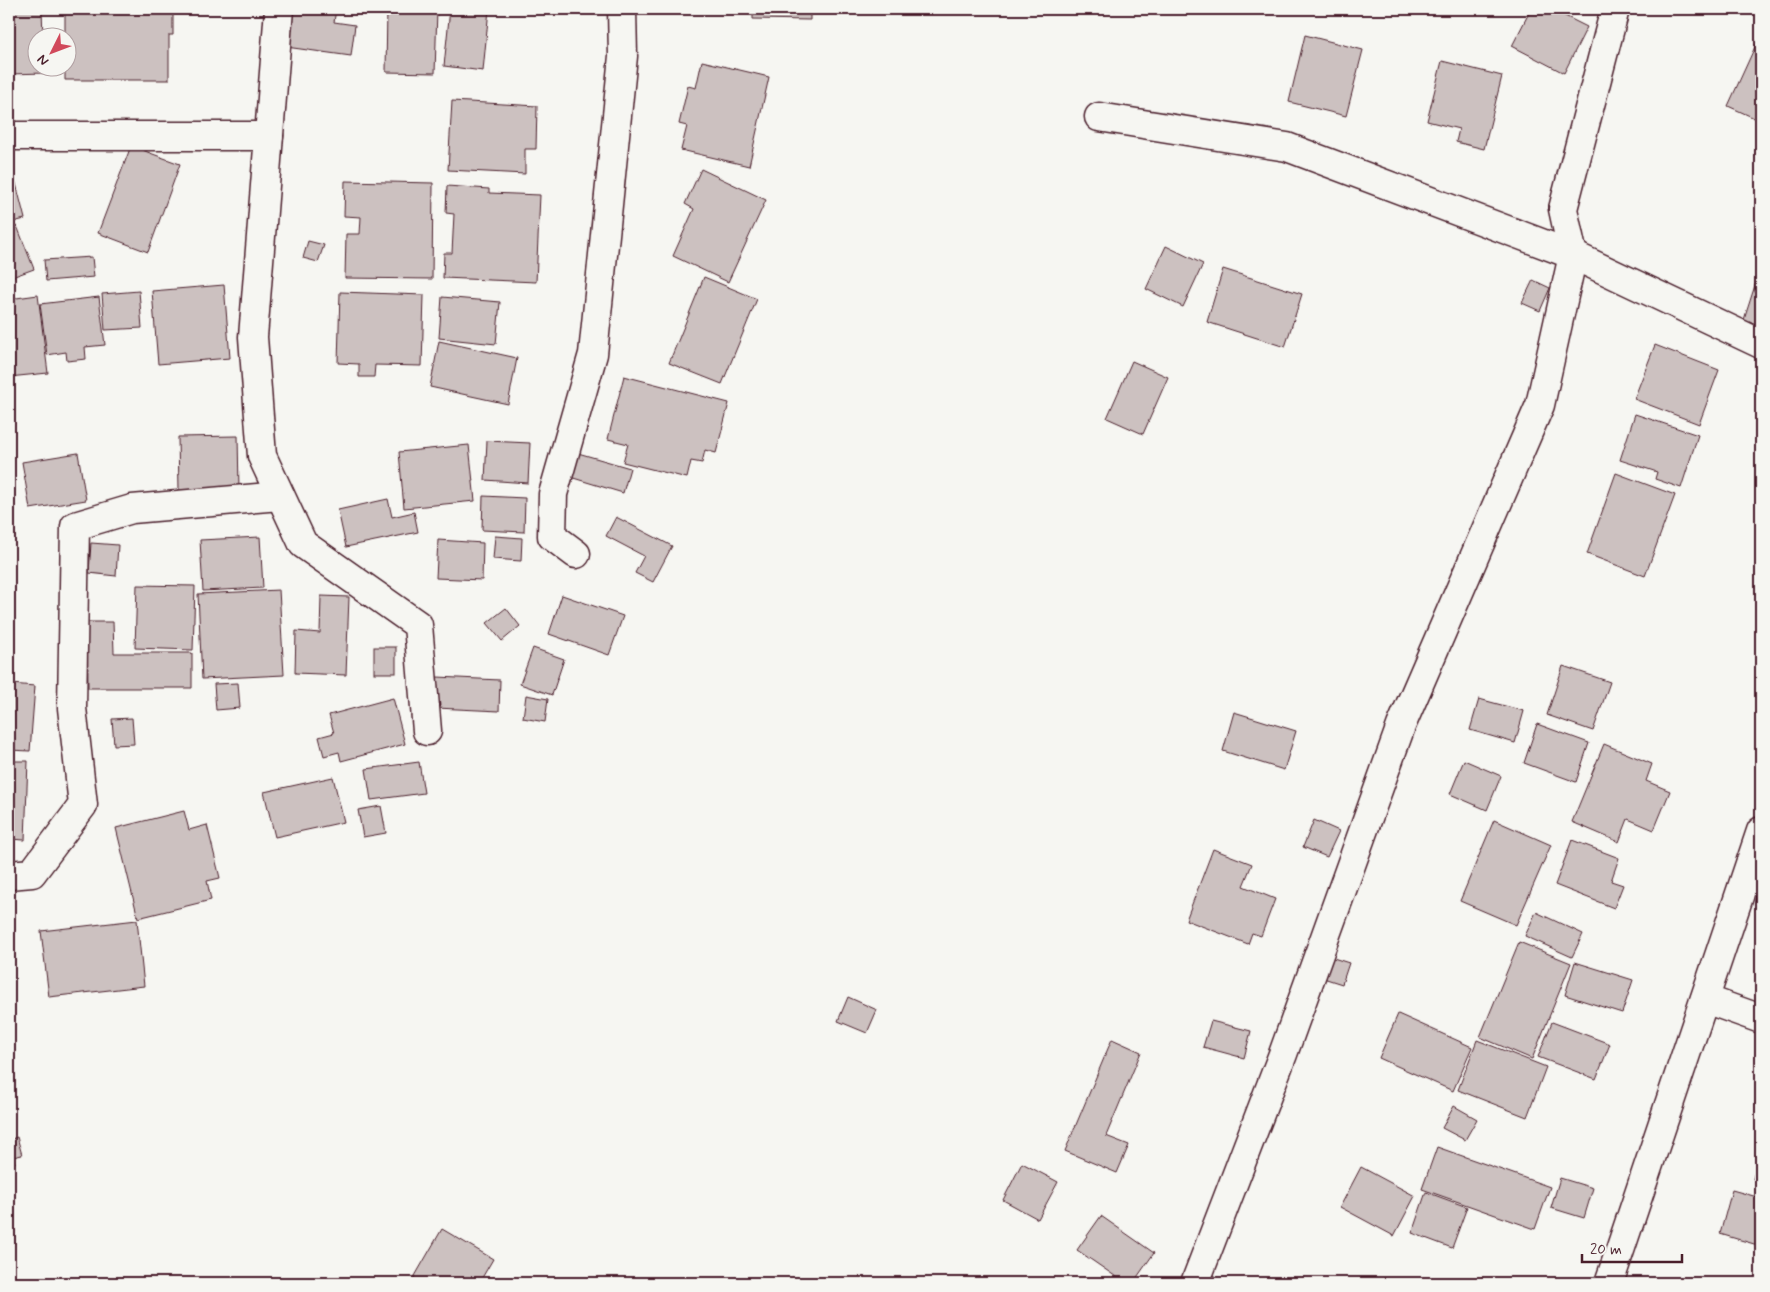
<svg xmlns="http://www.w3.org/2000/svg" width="1770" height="1292" font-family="Mynerve,sans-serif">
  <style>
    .building { fill: #ccc1c0; stroke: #4a1f2b }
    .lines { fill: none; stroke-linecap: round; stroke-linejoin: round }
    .minor-casing { stroke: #4a1f2b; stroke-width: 31 }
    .minor { stroke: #f6f6f2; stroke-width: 28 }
  </style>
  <rect width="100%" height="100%" fill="#f6f6f2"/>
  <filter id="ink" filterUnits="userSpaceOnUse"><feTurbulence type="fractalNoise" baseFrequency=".02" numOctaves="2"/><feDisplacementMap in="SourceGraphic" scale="10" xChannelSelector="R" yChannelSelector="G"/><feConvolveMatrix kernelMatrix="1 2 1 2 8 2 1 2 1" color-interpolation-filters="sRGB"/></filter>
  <g filter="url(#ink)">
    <g class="building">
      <path d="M9,9H42L43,38H38V68H45V73L9,74Z"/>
      <path d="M65,9H173V35H169V80H65V68H68V38H65Z"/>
      <path d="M291,9H336L334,22L355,25L351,56L286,47Z"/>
      <path d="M387,9H437L435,73L386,72Z"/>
      <path d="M450,9H489L483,71L444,66Z"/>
      <path d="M753,9H810V20L753,19Z"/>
      <path d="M1531,9H1551L1587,27L1564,73L1512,46Z"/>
      <path d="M1305,35L1363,50L1346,116L1289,102Z"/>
      <path d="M1759,38L1761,39V121L1728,106Z"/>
      <path d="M702,61L769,77L749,166L681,150L687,126L679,124L688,86L696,88Z"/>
      <path d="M1442,61L1502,76L1484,149L1456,142L1459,129L1427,121Z"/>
      <path d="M452,101L537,106L536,149H525V174L448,170Z"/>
      <path d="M131,146L180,164L148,252L98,233Z"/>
      <path d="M9,156L25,219L9,223Z"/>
      <path d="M701,169L766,200L728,282L673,256L694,209L685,204Z"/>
      <path d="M345,181L433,183L432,279L345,278L346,234H360L361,217L344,216Z"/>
      <path d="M447,186L489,189V193L540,195L536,282L443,278L444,253H452L454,214L446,213Z"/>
      <path d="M17,226L34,269L9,278V230Z"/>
      <path d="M308,241L324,245L318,262L303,258Z"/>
      <path d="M1166,246L1203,264L1183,307L1146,289Z"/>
      <path d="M92,257L94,277L46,281L44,260Z"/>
      <path d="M1223,269L1302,294L1285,347L1207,322Z"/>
      <path d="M704,277L757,299L722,384L669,363Z"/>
      <path d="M1757,279L1761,281V332L1742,326Z"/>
      <path d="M1533,280L1550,288L1540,311L1522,303Z"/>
      <path d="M224,285L230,358L158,364L152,291Z"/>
      <path d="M139,291L142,328L105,330L102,294Z"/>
      <path d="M340,292L424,295L422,366L375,365L374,377H359V364L338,363Z"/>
      <path d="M38,295L48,373L9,377V299Z"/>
      <path d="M99,297L105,345L85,347L86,359L67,361L66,352L47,355L40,304Z"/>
      <path d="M442,297L500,302L496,344L439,338Z"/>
      <path d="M439,341L517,358L508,404L430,387Z"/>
      <path d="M1655,345L1719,370L1699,424L1634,399Z"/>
      <path d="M1132,361L1168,377L1143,434L1107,418Z"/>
      <path d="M624,376L729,403L716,453L705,450L702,463L691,461L687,478L623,462L628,444L608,439Z"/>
      <path d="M1635,414L1698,435L1681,488L1655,479L1657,472L1620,460Z"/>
      <path d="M238,436L239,490H179L178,437Z"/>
      <path d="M487,441L530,443L528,483L485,480Z"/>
      <path d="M469,445L475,501L404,508L399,452Z"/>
      <path d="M78,453L86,500L30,509L22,462Z"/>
      <path d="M578,453L630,468L623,493L570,477Z"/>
      <path d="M1616,473L1675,495L1645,576L1587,554Z"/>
      <path d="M483,496L525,498L524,532L482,530Z"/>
      <path d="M388,499L392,517L414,512L418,532L346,547L338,510Z"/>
      <path d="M616,517L672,546L653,582L635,573L644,556L606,536Z"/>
      <path d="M495,536L522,538L521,561L493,559Z"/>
      <path d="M260,537L263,588L203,591L200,540Z"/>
      <path d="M438,540L483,543L482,580L436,578Z"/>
      <path d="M91,543L118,545L116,576L89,573Z"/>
      <path d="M137,585L195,586L193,650L135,648Z"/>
      <path d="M279,590L284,675L202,679L198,594Z"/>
      <path d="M562,595L623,616L609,655L549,634Z"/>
      <path d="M321,596L349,597L346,675L295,673L296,631L320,633Z"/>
      <path d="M506,608L520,626L502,641L487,623Z"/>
      <path d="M87,622H113L114,653H192V688H88Z"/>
      <rect x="374" y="647" width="22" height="26"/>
      <path d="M533,648L564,659L552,695L520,684Z"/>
      <path d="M1563,666L1610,682L1593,731L1547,715Z"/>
      <path d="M9,671L12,672L11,684L35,686L30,751L9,750Z"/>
      <path d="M437,677L500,680L499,711L436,708Z"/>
      <path d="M238,683L240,708L216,710L214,684Z"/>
      <path d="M526,695L548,699L545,722L523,718Z"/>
      <path d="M393,698L405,744L341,761L339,752L324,756L319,737L334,733L329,715Z"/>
      <path d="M1479,699L1524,711L1515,743L1470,730Z"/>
      <path d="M1234,712L1296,731L1284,770L1223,751Z"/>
      <path d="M132,718L134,744L114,745L112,719Z"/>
      <path d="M1537,724L1589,743L1576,782L1524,763Z"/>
      <path d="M1604,744L1652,764L1646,781L1670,791L1654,830L1628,819L1619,842L1572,822Z"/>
      <path d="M1464,760L1501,776L1487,810L1450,794Z"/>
      <path d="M9,761H28L25,840L9,839Z"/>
      <path d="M419,762L424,793L371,800L366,769Z"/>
      <path d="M333,777L344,822L275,837L264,792Z"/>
      <path d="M381,806L386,833L363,837L358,810Z"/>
      <path d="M184,811L189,830L207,825L220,878L207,881L211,900L138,918L116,828Z"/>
      <path d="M1314,820L1339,831L1327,857L1303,847Z"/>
      <path d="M1494,820L1551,845L1516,925L1460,901Z"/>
      <path d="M1572,840L1619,858L1611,881L1623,885L1614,908L1555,885Z"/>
      <path d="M1213,849L1252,864L1243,886L1275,899L1261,936L1252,933L1248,944L1186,920Z"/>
      <path d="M1536,912L1583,934L1572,957L1525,936Z"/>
      <path d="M137,920L144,986L49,997L41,931Z"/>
      <path d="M1519,942L1571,963L1532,1059L1480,1037Z"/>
      <path d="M1324,955L1349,963L1342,984L1317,976Z"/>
      <path d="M1575,962L1633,980L1622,1013L1565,995Z"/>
      <path d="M848,997L877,1010L867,1033L838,1021Z"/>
      <path d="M1398,1014L1472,1047L1453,1091L1379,1058Z"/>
      <path d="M1211,1021L1251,1031L1244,1058L1203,1047Z"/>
      <path d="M1552,1022L1610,1044L1596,1079L1538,1057Z"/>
      <path d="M1112,1039L1141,1052L1106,1136L1129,1145L1117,1173L1065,1151Z"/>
      <path d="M1477,1040L1546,1067L1527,1117L1458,1090Z"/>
      <path d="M1454,1106L1477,1119L1465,1140L1442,1128Z"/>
      <path d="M17,1137L22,1155L13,1157L15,1163L9,1165V1140Z"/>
      <path d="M1437,1147L1550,1187L1535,1229L1422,1189Z"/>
      <path d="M1761,1148V1181L1753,1179Z"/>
      <path d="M1022,1163L1058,1182L1038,1219L1003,1200Z"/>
      <path d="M1361,1167L1415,1196L1394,1236L1340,1207Z"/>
      <path d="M1560,1178L1593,1188L1584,1218L1551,1208Z"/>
      <path d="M1732,1190L1761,1198V1246L1720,1234Z"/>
      <path d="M1426,1192L1467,1207L1452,1248L1412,1233Z"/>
      <path d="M1101,1216L1154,1253L1133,1283H1125L1077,1250Z"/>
      <path d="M442,1229L493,1259L479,1283H411Z"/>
    </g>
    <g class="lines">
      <defs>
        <g id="minor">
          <path d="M279,9L253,337L262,456L303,544L418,625L427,731"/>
          <path d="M1099,117L1287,147L1573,255L1761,344"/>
          <path d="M9,136H269"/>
          <path d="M576,554L552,536L553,494L593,354L623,56L622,9"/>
          <path d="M9,875L32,873L83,805L72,708L75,526L132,509L280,496"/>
          <path d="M1705,999L1761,1019"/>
          <path d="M1195,1283L1283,1054L1401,726L1540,405L1573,255L1563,209L1615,9"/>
          <path d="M1609,1283L1761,831"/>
        </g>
      </defs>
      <use href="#minor" class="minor-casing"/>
      <use href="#minor" class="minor"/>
    </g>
  </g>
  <rect width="1770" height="1292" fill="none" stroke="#f6f6f2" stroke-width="30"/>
  <rect x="15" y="15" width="1740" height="1262" fill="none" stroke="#4a1f2b" stroke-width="2" filter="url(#ink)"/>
  <g transform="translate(52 52) rotate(228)"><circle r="24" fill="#f6f6f2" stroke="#b1a0a2"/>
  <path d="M0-4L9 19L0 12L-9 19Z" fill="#d1495b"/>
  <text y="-8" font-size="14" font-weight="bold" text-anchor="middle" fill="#4a1f2b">N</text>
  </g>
  <path d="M1582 1254v8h100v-8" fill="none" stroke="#4a1f2b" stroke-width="2.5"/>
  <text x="1590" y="1254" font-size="15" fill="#4a1f2b" stroke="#f6f6f2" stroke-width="4" paint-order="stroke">20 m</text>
</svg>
